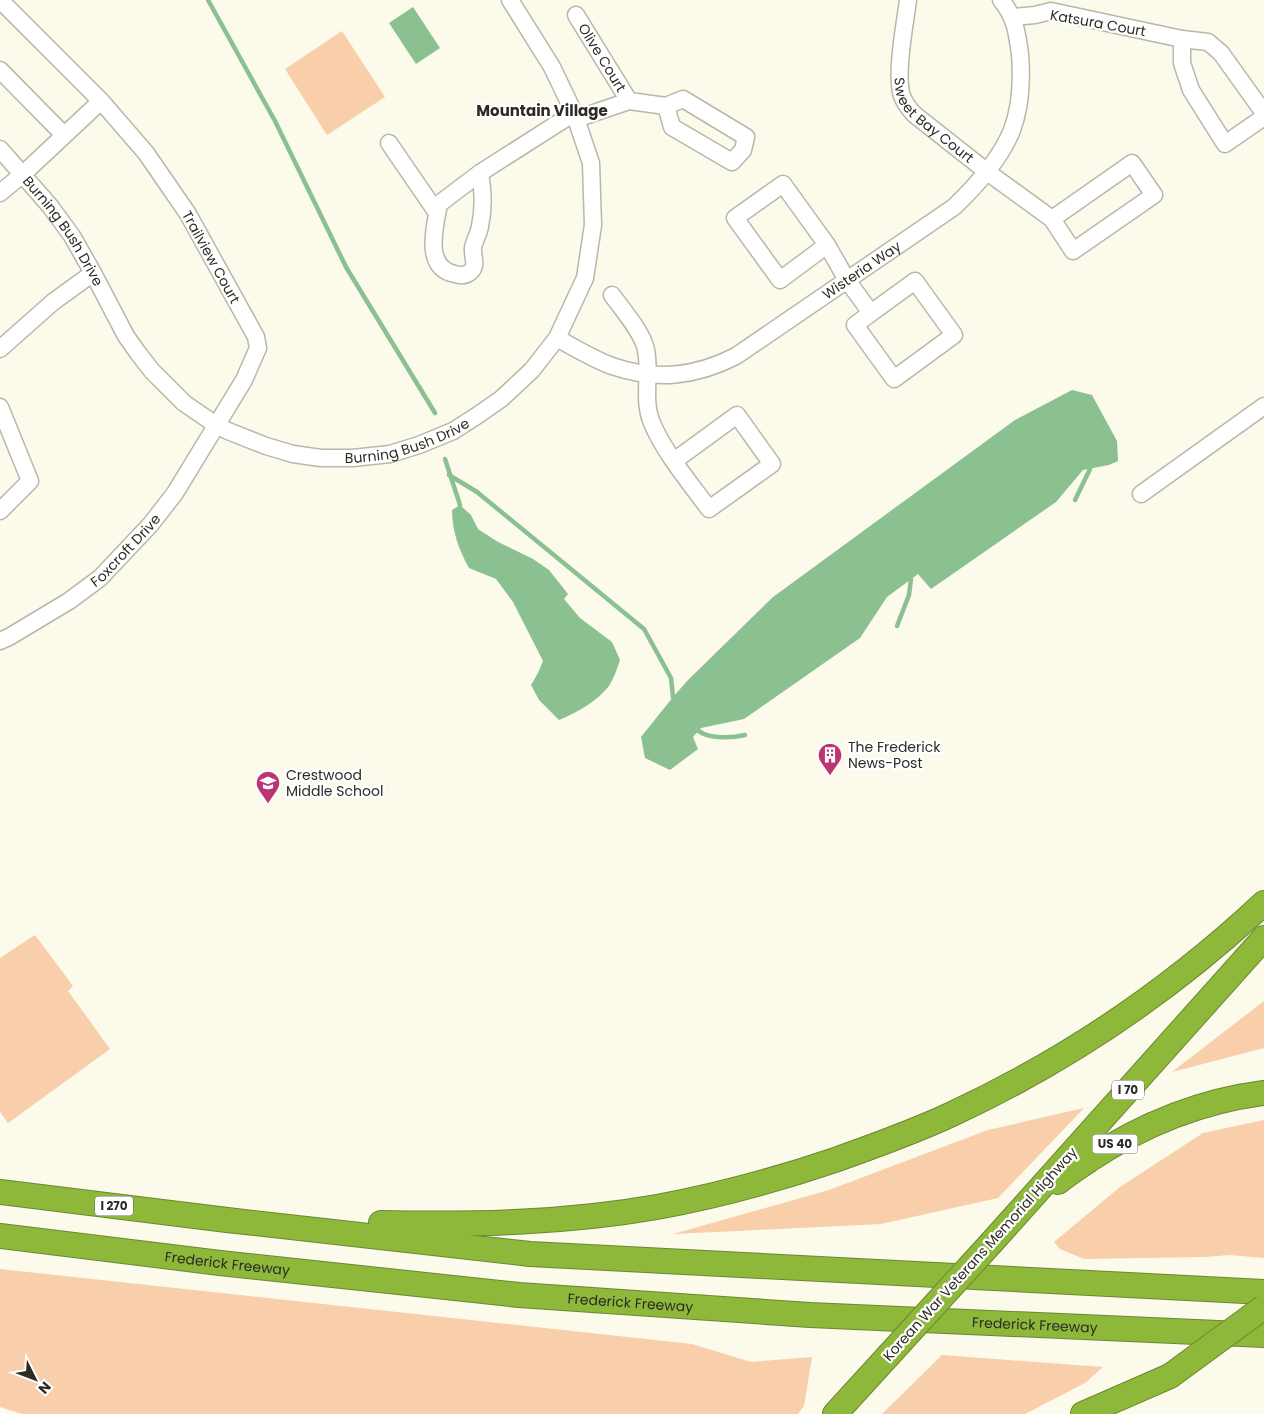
<svg xmlns="http://www.w3.org/2000/svg" width="1264" height="1414" font-family="Poppins,sans-serif">
  <style>
    .green { fill: #f9ceaa }
    .water { fill: #8bc091 }
    .lines { fill: none; stroke-linecap: round; stroke-linejoin: round }
    .stream { stroke: #8bc091; stroke-width: 4.5 }
    .minor-casing { stroke: #b8b8aa; stroke-width: 19 }
    .highway-casing { stroke: #6c8733; stroke-width: 26 }
    .minor { stroke: #fff; stroke-width: 16 }
    .highway { stroke: #8eb83a; stroke-width: 24 }
    .highway-bridge-casing { stroke: #6c8733; stroke-width: 26; stroke-linecap: butt }
    .highway-bridge { stroke: #8eb83a; stroke-width: 24 }
    .labels { text-anchor: middle; stroke-width: 4.5; stroke-linejoin: round; paint-order: stroke }
    .shield { fill: #fff; stroke: #6b6b67; stroke-width: 1 }
    .shield-label { font-size: 12px; font-weight: bold; fill: #2c2b26 }
    .street-label { font-size: 14px; fill: #2c2b26; stroke: #fff }
    .poi-label { font-size: 14px; fill: #2c2b26; stroke: #fff; text-anchor: start }
    .neighbourhood-label { font-size: 15px; font-weight: bold; fill: #2c2b26; stroke: #fff }
  </style>
  <rect width="100%" height="100%" fill="#fbfaeb"/>
  <g class="green">
    <path d="M342,31L385,97L327,135L285,69Z"/>
    <path d="M35,935L73,986L68,991L110,1049L8,1123L0,1112V958Z"/>
    <path d="M1264,1001V1048L1172,1072Z"/>
    <path d="M1084,1108L998,1198L881,1224L673,1234L829,1190L988,1130Z"/>
    <path d="M1264,1120V1258L1230,1255L1204,1257L1084,1259L1060,1249L1054,1242L1120,1187L1203,1133Z"/>
    <path d="M0,1269L692,1344L751,1362L812,1357L804,1406L798,1414H22L0,1407Z"/>
    <path d="M942,1355L1103,1367L1085,1383L1025,1414H882Z"/>
  </g>
  <g class="water">
    <path d="M413,7L440,48L416,64L389,23Z"/>
    <path d="M1072,390L1092,395L1117,441L1118,461L1109,465L1083,470L1056,502L931,589L918,574L887,597L860,638L744,719L701,728L693,737L698,749L670,770L645,758L641,737L673,697L688,680L773,597L1015,420Z"/>
    <path d="M460,505L471,515L478,529L498,542L533,559L549,570L568,594L564,599L580,618L612,642L620,660C617,669 614,678 609,686C596,702 578,712 559,720L539,700L531,685L538,673L543,661L513,602L496,579L469,568C459,550 452,531 452,510Z"/>
  </g>
  <g class="lines">
    <g class="stream">
      <path d="M208,0L275,121L346,267L435,413"/>
      <path d="M445,459L460,505"/>
      <path d="M449,475L477,492L644,629L671,678L673,697L676,701"/>
      <path d="M1075,500L1090,469"/>
      <path d="M897,626L909,595L911,579"/>
      <path d="M695,727C703,740 732,738 745,735"/>
    </g>
    <defs>
      <g id="minor">
        <path id="s1" d="M908,0C905,24 895,75 902,96C905,104 909,109 915,115L986,171L1052,219L1073,251L1154,195L1132,163L1052,219"/>
        <path id="s2" d="M576,15L629,101"/>
        <path d="M1013,17L1035,15L1051,11L1182,39L1208,42L1221,53L1264,113"/>
        <path d="M1182,39V63L1191,90L1225,144L1264,117"/>
        <path d="M0,70L64,135"/>
        <path d="M576,119L629,101L666,106L683,99L746,137L743,150L732,162L672,127L666,106"/>
        <path d="M389,143L437,213"/>
        <path id="s3" d="M0,149L50,206L72,236L93,273L126,336L138,353L152,371L184,403L216,425L228,431L266,446L293,454L321,458H353L390,454L419,445L453,431L475,417L501,399L532,370L557,338L585,278L593,225L591,163L574,113L552,67L510,0"/>
        <path d="M480,173C483,192 484,207 480,226C479,234 474,241 473,248C472,255 477,264 472,270C467,276 461,276 455,274C423,268 435,226 439,204Z"/>
        <path d="M480,173L574,113"/>
        <path d="M0,193L23,174L101,101"/>
        <path d="M827,245L783,184L735,218L780,280L827,245L847,280L871,313L915,281L954,335L894,379L855,325L871,313"/>
        <path d="M612,295C622,309 643,333 646,350C651,374 642,400 652,423C664,452 690,483 709,509L772,464L737,415L674,461"/>
        <path id="s4" d="M557,338C575,348 593,359 612,366C656,381 695,377 736,356L954,207C976,186 1001,158 1012,130C1021,106 1022,79 1020,54C1017,32 1015,17 1001,0"/>
        <path d="M0,349L53,302L93,273"/>
        <path d="M0,407L30,481L0,511"/>
        <path d="M1141,494L1264,406"/>
        <path id="s5" d="M0,641L9,637L69,601L100,578L151,524L175,493L244,380L258,348L256,337L188,214L146,153L101,101L0,0"/>
      </g>
      <g id="highway">
        <path d="M1058,1182C1068,1174 1079,1167 1089,1160C1142,1125 1201,1101 1264,1093"/>
        <path d="M0,1192L227,1220L530,1254L1264,1292"/>
        <path d="M381,1223C473,1225 566,1223 657,1207C717,1196 776,1180 835,1160C874,1146 914,1132 952,1114C1066,1061 1172,989 1264,903"/>
        <path id="s6" d="M0,1236L220,1263L519,1295L810,1315L1264,1335"/>
        <path d="M992,1242L1264,938"/>
        <path d="M835,1414L888,1356"/>
        <path d="M1083,1414L1170,1376"/>
      </g>
    </defs>
    <use href="#minor" class="minor-casing"/>
    <use href="#highway" class="highway-casing"/>
    <use href="#minor" class="minor"/>
    <use href="#highway" class="highway"/>
    <defs>
      <g id="highway-bridge">
        <path d="M888,1356L992,1242"/>
        <path d="M1170,1376L1264,1307"/>
      </g>
    </defs>
    <use href="#highway-bridge" class="highway-bridge-casing"/>
    <use href="#highway-bridge" class="highway-bridge"/>
  </g>
  <defs>
    <symbol id="building-pin" viewBox="-11 -11 22 30"><path d="M0 17L-7.5 6A9.5 9.5 0 1 1 7.5 6Z" fill="#bb3474" stroke="#fff"/><path d="M-4-6H4V6H1V3H-1V6H-4ZM-2.5-4.3h1.7v1.8h-1.7ZM.8-4.3h1.7v1.8H.8ZM-2.5-1h1.7V.8h-1.7ZM.8-1h1.7V.8H.8Z" fill="#fff"/></symbol>
    <symbol id="school-pin" viewBox="-11 -11 22 30"><path d="M0 17L-7.5 6A9.5 9.5 0 1 1 7.5 6Z" fill="#bb3474" stroke="#fff"/><path d="M0-5L7-2L0 1L-7-2ZM-4 1L0 2.5L4 1V4Q0 6-4 4Z" fill="#fff"/></symbol>
  </defs>
  <g fill-rule="evenodd">
    <use href="#building-pin" x="816" y="741" width="28" height="38"/>
    <use href="#school-pin" x="254" y="769" width="28" height="38"/>
  </g>
  <g class="labels">
    <g class="shield">
      <rect x="1112" y="1080.5" width="32" height="19" rx="4"/>
      <rect x="1092.5" y="1134.5" width="45" height="19" rx="4"/>
      <rect x="95" y="1196.5" width="38" height="19" rx="4"/>
    </g>
    <g class="shield-label">
      <text x="1128" y="1094">I 70</text>
      <text x="1115" y="1148">US 40</text>
      <text x="114" y="1210">I 270</text>
    </g>
    <g class="street-label">
      <text transform="translate(1098 23) rotate(10)" y="5">Katsura Court</text>
      <text dy="5" stroke="none"><textPath href="#s2" startOffset="50">Olive Court</textPath></text>
      <text dy="5" stroke="none"><textPath href="#s1" startOffset="135">Sweet Bay Court</textPath></text>
      <text dy="5" stroke="none"><textPath href="#s3" startOffset="104">Burning Bush Drive</textPath></text>
      <text transform="translate(211 257) rotate(61)" y="5">Trailview Court</text>
      <text dy="5" stroke="none"><textPath href="#s4" startOffset="342">Wisteria Way</textPath></text>
      <text dy="5" stroke="none"><textPath href="#s3" startOffset="554">Burning Bush Drive</textPath></text>
      <text dy="5" stroke="none"><textPath href="#s5" startOffset="156">Foxcroft Drive</textPath></text>
      <text transform="translate(980 1254) rotate(-48)" y="5">Korean War Veterans Memorial Highway</text>
      <text dy="5" stroke="none"><textPath href="#s6" startOffset="229">Frederick Freeway</textPath></text>
      <text dy="5" stroke="none"><textPath href="#s6" startOffset="634">Frederick Freeway</textPath></text>
      <text dy="5" stroke="none"><textPath href="#s6" startOffset="1039">Frederick Freeway</textPath></text>
    </g>
    <g class="poi-label">
      <text x="848" y="752">The Frederick<tspan x="848" dy="16">News-Post</tspan></text>
      <text x="286" y="780">Crestwood<tspan x="286" dy="16">Middle School</tspan></text>
    </g>
    <g class="neighbourhood-label">
      <text x="542" y="116">Mountain Village</text>
    </g>
  </g>
  <g transform="translate(35 1379) rotate(132)" stroke="#ffffff" stroke-width="4" paint-order="stroke">
  <path d="M0-4L9 19L0 12L-9 19Z" fill="#2c2b26"/>
  <text y="-8" font-size="14" font-weight="bold" text-anchor="middle" fill="#2c2b26">N</text>
  </g>
</svg>
